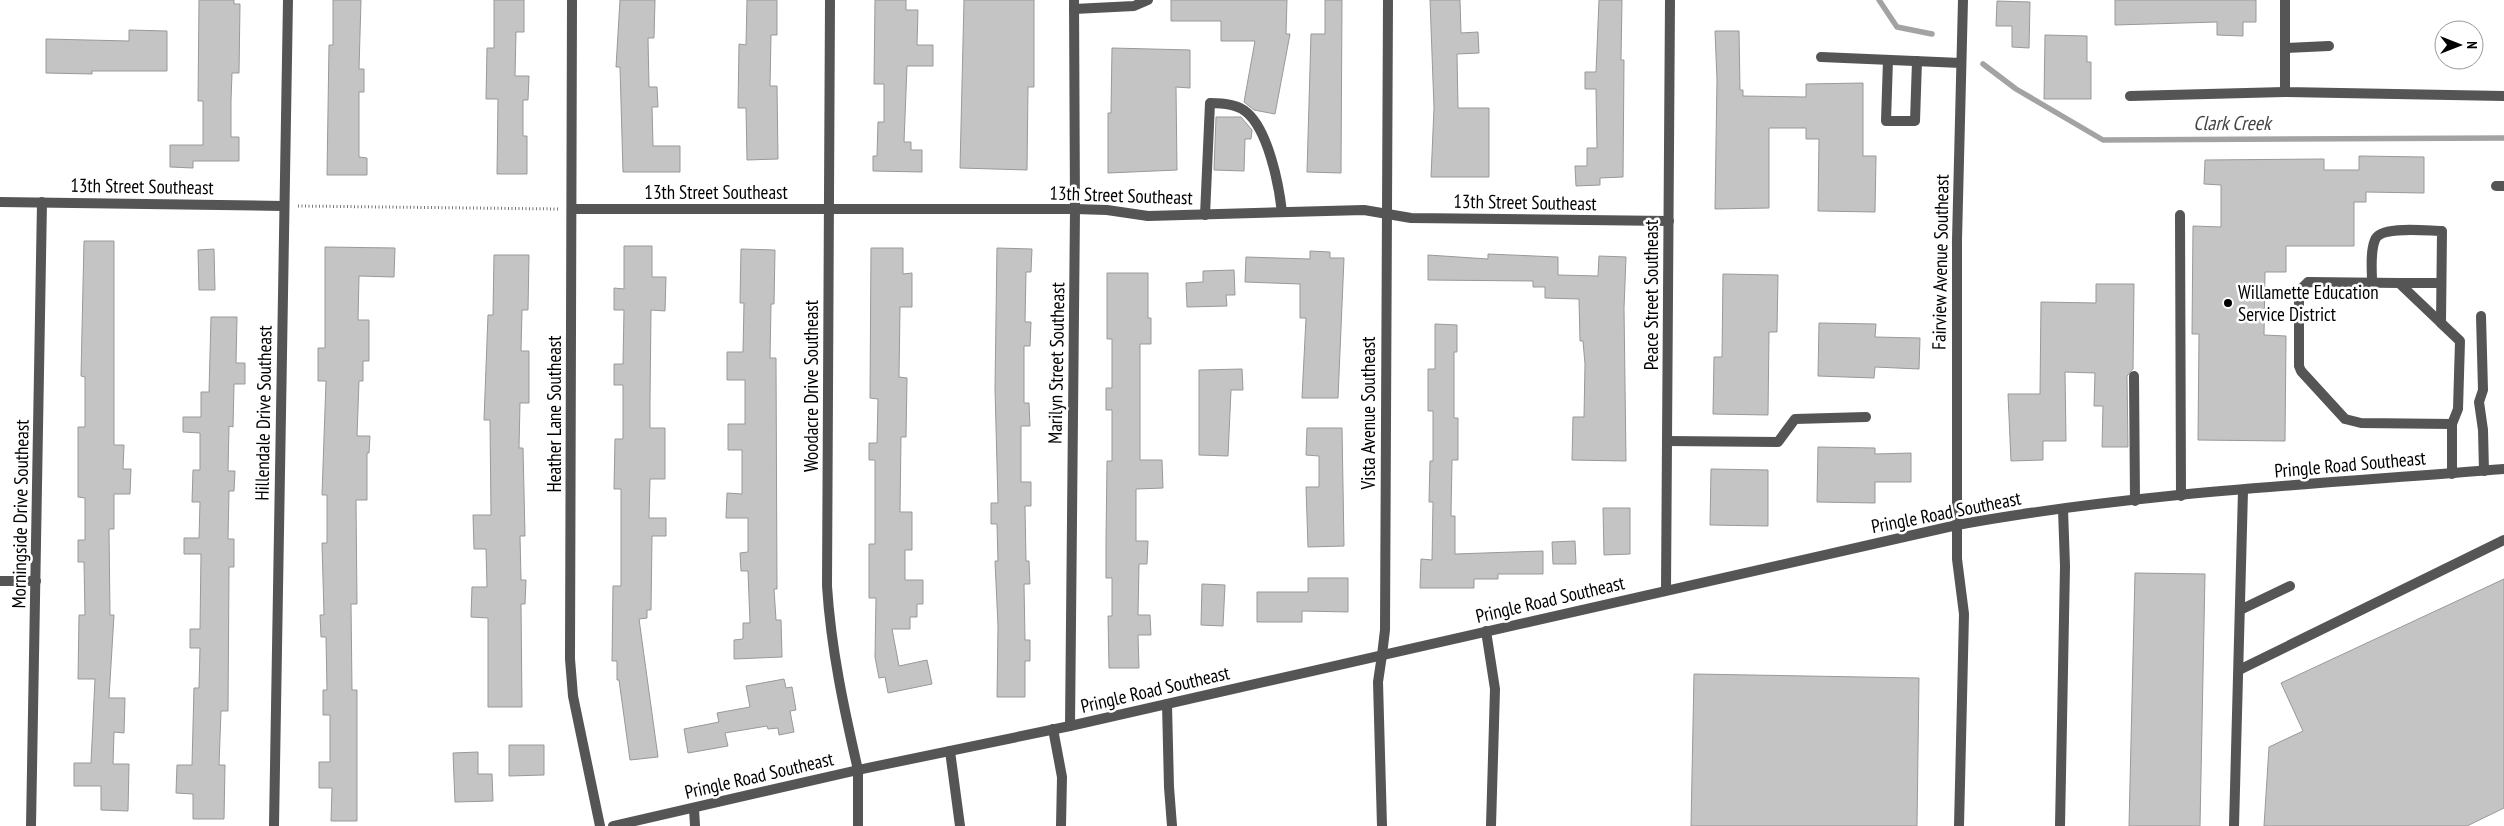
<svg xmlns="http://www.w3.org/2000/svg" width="2504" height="826" font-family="'PT Sans Narrow',sans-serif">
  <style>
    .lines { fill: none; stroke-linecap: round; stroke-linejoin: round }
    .stream { stroke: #a3a3a3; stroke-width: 5.5 }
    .building { fill: #c4c4c4; stroke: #999 }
    .path { stroke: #777; stroke-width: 3; stroke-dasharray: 1 2.5; stroke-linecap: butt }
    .service { stroke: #555; stroke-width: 10 }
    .minor { stroke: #555; stroke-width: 10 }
    .tertiary { stroke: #555; stroke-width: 10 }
    .poi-dot { fill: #000; stroke: #fff; stroke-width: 2 }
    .labels { text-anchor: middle; stroke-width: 5; stroke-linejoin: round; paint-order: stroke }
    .street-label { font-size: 19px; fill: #000; stroke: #fff }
    .poi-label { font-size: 19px; fill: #000; stroke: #fff; text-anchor: start }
    .water-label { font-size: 20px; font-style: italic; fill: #444; stroke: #fff }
  </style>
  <rect width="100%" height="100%" fill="#fff"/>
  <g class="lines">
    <g class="stream">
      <path d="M1879,0L1897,27L1932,34"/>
      <path d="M1983,64L2016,89L2103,140L2504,138"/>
    </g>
  </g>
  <g class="building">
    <path d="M199,0H234V4H240L239,73H232L231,101V137H239V161H193V168L170,167V145H203V101H198Z"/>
    <path d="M333,0H361L359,69H364V92H359V157L367,158V175H327L329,45H333Z"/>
    <path d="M494,0H524V32H516L515,76H529L528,100H523V136H527V174H497L498,99H486L487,48H494Z"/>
    <path d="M620,0H655L654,38H648L649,87H657L658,107H652L653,146H680V172H623L620,67H616Z"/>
    <path d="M747,0H777V35H771L770,86H777L778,159L747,160L746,108H738L739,44L746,45Z"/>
    <path d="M875,0H906V10H918L917,45H933V66H907L904,142H911V150H922V172L873,171V156H877L878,122H884V84H874Z"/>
    <path d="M964,0H1034V87H1028L1027,170L960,168Z"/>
    <path d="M1171,0H1287L1286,34H1290L1275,114L1254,110L1244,102L1255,41H1221V21H1171Z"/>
    <path d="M1325,0H1342L1341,173L1307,172L1311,34H1325Z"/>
    <path d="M1430,0H1460L1461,33L1478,32L1479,53L1457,54L1458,108H1489V177H1431L1434,108Z"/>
    <path d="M1599,0H1622L1621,60H1624L1623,177L1600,178V185L1576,186L1575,166H1587V148H1597L1596,89H1585V72H1596Z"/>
    <path d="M2115,0H2256V22H2243V36L2217,35V22L2115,25Z"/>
    <path d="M1997,1L2030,2L2029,48L2012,47V26H1996Z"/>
    <path d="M129,30L167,31V71H92V74L46,73V39L129,41Z"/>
    <path d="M1715,31H1739L1740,90H1743V96L1806,97V84L1863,83V156H1876L1875,212L1818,211L1819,139H1806V128H1769V208L1715,209L1717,80Z"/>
    <path d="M2045,35L2087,36V62H2091V99H2044Z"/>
    <path d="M1112,48L1190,50V88L1176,87L1177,170L1108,173V113H1111Z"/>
    <path d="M1216,117H1241L1252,130L1251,139H1245L1244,171L1214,170Z"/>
    <path d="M2359,156L2424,157V193L2366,192V202H2354V246H2286V272H2265L2264,335L2286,336L2285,441L2198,440L2199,334H2192L2193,226L2221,227V185L2204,184L2205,160L2324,159V170H2359Z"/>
    <path d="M84,241H114V445H124L123,469H131L130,494H114V529H109L110,615H114L109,698H125L124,733L114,732L113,764H129L128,811L101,810V786H74V763H91L95,679H78L79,615H85L84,562H78V540H85V498L78,497V427H85V377L81,376Z"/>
    <path d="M624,246H652V277H666L665,311L651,310L650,400V428H665V479H650L649,518H666V536H652L651,610H647V618L639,619L658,757L630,760L619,680H617V661H612L613,586H621V489H614L615,439H623V385H614V364H623L624,310H614V288L624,289Z"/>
    <path d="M325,247L395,248L394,277L359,276L358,320H369V361H363V381H359L357,436H370L369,453H367V500H356L357,604H351L352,690H357V821H331L332,788H319V762H330V715H323V690H327L326,637H321L320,615H324L322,543H327V495H322L326,381H318V348H325Z"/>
    <path d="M871,248H903V274L912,273V307H900L899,377L907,378L906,437H901L900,512H912V550H905V580H923V604H917V617H910V629H892L899,666L927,660L932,684L888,693L885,677L879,678L875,657L876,598H869V544H875V460H869V443H877L878,399L870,398Z"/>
    <path d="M997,248L1032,249L1031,272H1026L1025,322H1031L1030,346H1024V403H1029L1030,426H1021V482H1031V506H1025L1026,561H1029L1030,584H1024L1025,640H1030V661H1025V697H997L998,626L995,561H998L997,524H991V503H998L995,388Z"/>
    <path d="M214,249L215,290H199L198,250Z"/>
    <path d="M741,249L775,250L774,304H771L770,358H776L777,589H774L776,620H781L782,657L734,659V640L743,639V623H750L748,571H741L740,553L748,552V518H726L727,493L742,494V450H728V424H745V380H727V352H743L744,303H740Z"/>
    <path d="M1310,251L1330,252V258H1344L1338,398H1302L1306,318H1300V284L1245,282L1246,257L1310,259Z"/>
    <path d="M1488,254L1558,257V275L1598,276L1599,256L1626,257L1624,308L1626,461L1572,460L1573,417H1584L1585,364L1583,341H1580L1579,299L1545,298V287H1533V281L1428,280V255L1488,259Z"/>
    <path d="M494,255H529L528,310H522L521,351H529V403H520L519,448H523L525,536H520L521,580H526L525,604H521L522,707H488V618L471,617L472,587H487L486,549H474L473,515H491L490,420H484L488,315H493Z"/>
    <path d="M1234,270L1235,295H1226L1227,306L1187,307L1186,283L1203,282V271Z"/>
    <path d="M1107,273H1148V318H1151V344H1140V460H1162L1163,488L1136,489V541H1148L1147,564H1139L1138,615H1150L1151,635H1138L1139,668H1109L1108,616H1112V578H1106V541L1107,461H1112V410H1106V388H1112V339H1107Z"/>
    <path d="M1723,274L1778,275L1777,332H1769L1768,415L1713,414L1714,357H1722Z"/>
    <path d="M2096,284H2134L2133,369L2127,376L2128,447H2102L2103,406H2094L2095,373L2065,372L2066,441H2043V460L2011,461L2008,394H2040L2041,302L2096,303Z"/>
    <path d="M211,317H237L236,363H245V384H234L233,427L229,426L228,471H235L234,491H229L228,539H234V567H229L228,711H221L219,765H225L224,819H193V794L176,793L177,765H192L194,688H199L200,648H190V629H200L201,554H184V538H199L200,502H192L193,470H200V433L183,432V417H201V392H209Z"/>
    <path d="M1819,323L1876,324L1875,337L1920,338L1919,369L1875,367L1874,378L1818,376Z"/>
    <path d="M1435,324L1457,325V352H1454V418H1458V460H1452L1451,516H1455V554L1543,551V574H1498V579H1474V588H1420L1421,559L1432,560L1433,502H1429L1430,461H1433V411H1428V369H1435Z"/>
    <path d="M1242,369L1243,390H1231L1228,456L1199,455V370Z"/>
    <path d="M1307,428H1342L1344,546L1308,547L1306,487H1319V456L1306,455Z"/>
    <path d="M1818,447L1875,448V454L1911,453V482H1875V503L1817,502Z"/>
    <path d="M1711,469L1768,470V526L1710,525Z"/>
    <path d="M1603,508H1630V554L1604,555Z"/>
    <path d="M1575,541L1576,564H1553L1552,542Z"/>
    <path d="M2135,573L2205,574L2200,826H2129Z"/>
    <path d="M1308,578H1348V612L1302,611V622H1257V592H1308Z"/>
    <path d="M2504,579V808L2467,826H2264L2269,747L2303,731L2281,683Z"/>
    <path d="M1202,584L1225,585L1223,626L1201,625Z"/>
    <path d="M1694,674L1919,678L1917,826H1691Z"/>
    <path d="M784,679L786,688L792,687L796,710L790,711L794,732L779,735L778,728L768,729L767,726L725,733L728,746L688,753L684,729L719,722L717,713L750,707L746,686Z"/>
    <path d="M509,745H544V775L509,776Z"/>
    <path d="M478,752V774H492L493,801L455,802L453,753Z"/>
  </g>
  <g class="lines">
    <path class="path" d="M298,206L559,209"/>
    <g class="service">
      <path d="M2285,0V92L2504,96"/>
      <path d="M1074,9L1134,6L1148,0"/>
      <path d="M2285,48L2329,46"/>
      <path d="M1821,57L1961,63"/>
      <path d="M1888,60L1886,121H1915L1917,61"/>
      <path d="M2130,96L2285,92"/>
      <path d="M2496,186H2504"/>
      <path d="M1205,215L1210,103C1221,103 1236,104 1245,111C1268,128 1279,185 1282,212"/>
      <path d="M2180,215L2181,496"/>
      <path d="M2372,282C2372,270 2370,252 2375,240C2380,225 2428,231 2442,231L2441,323L2460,341L2458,409L2452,424V474"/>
      <path d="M2399,283H2441"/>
      <path d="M2481,316L2483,390L2479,402L2483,430L2484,471"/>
      <path d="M2441,323L2399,283L2308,282L2300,290L2299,298V366L2301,371L2345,419L2361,423L2452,424"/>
      <path d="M2134,376L2135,501"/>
      <path d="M1667,441L1778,442L1795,419L1866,417"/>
      <path d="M1957,525V559L1964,614L1959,826"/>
      <path d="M2240,610L2290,586"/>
      <path d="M1486,631L1495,689L1491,826"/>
      <path d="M2239,670L2504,540"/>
      <path d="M1167,704L1169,787L1172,826"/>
      <path d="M1053,729L1062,777L1061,826"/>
      <path d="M950,751L960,826"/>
      <path d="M858,770V826"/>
      <path d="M694,808L695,826"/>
      <path d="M2060,826L2065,566L2063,509"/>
      <path d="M2234,826L2243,491"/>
    </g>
    <g class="minor">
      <path d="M572,0L570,659L573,696L600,826"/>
      <path d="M830,0L827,586C831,649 844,709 858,770"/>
      <path d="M0,202L283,206"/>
      <path d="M572,209H1075L1107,210L1148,216L1364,210L1411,218L1669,221"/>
      <path d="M0,581H36"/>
      <path d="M1666,590L1670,0"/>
      <path d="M1382,655L1378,682L1382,826"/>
      <path d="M1070,726L1075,209L1074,0"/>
      <path d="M31,826L42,202"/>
      <path d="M274,826L288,0"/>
    </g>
    <g class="tertiary">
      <path d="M1957,525V240L1963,0"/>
      <path d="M1382,655L1385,630L1388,0"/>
      <path d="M613,826L858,770L1070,726L1957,525C2137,492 2322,484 2504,469"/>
    </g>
  </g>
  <circle class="poi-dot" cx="2228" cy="303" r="5"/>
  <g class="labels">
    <g class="street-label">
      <text transform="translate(142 186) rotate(1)" y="7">13th Street Southeast</text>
      <text x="716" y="199">13th Street Southeast</text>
      <text transform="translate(1121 195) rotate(2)" y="7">13th Street Southeast</text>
      <text transform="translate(1525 202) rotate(1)" y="7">13th Street Southeast</text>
      <text transform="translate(1940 262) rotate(-89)" y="7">Fairview Avenue Southeast</text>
      <text transform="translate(1651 295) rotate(-90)" y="7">Peace Street Southeast</text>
      <text transform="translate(1056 363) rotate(-89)" y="7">Marilyn Street Southeast</text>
      <text transform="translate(811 386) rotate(-90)" y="7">Woodacre Drive Southeast</text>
      <text transform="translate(263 413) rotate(-89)" y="7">Hillendale Drive Southeast</text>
      <text transform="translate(1368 413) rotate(-90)" y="7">Vista Avenue Southeast</text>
      <text transform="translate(554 414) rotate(-90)" y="7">Heather Lane Southeast</text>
      <text transform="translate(2350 464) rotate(-5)" y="7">Pringle Road Southeast</text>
      <text transform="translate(1946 512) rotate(-11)" y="7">Pringle Road Southeast</text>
      <text transform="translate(20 514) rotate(-89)" y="7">Morningside Drive Southeast</text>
      <text transform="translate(1550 599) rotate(-13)" y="7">Pringle Road Southeast</text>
      <text transform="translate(1155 689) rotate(-13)" y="7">Pringle Road Southeast</text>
      <text transform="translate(759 775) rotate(-13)" y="7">Pringle Road Southeast</text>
    </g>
    <g class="poi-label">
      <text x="2238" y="299">Willamette Education<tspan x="2238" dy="22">Service District</tspan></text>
    </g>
    <g class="water-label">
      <text x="2232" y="130">Clark Creek</text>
    </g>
  </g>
  <g transform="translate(2459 45) rotate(90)"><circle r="24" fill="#ffffff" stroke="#999999"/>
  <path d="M0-4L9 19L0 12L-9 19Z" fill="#000000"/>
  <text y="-8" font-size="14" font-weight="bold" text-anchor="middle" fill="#000000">N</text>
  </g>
</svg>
